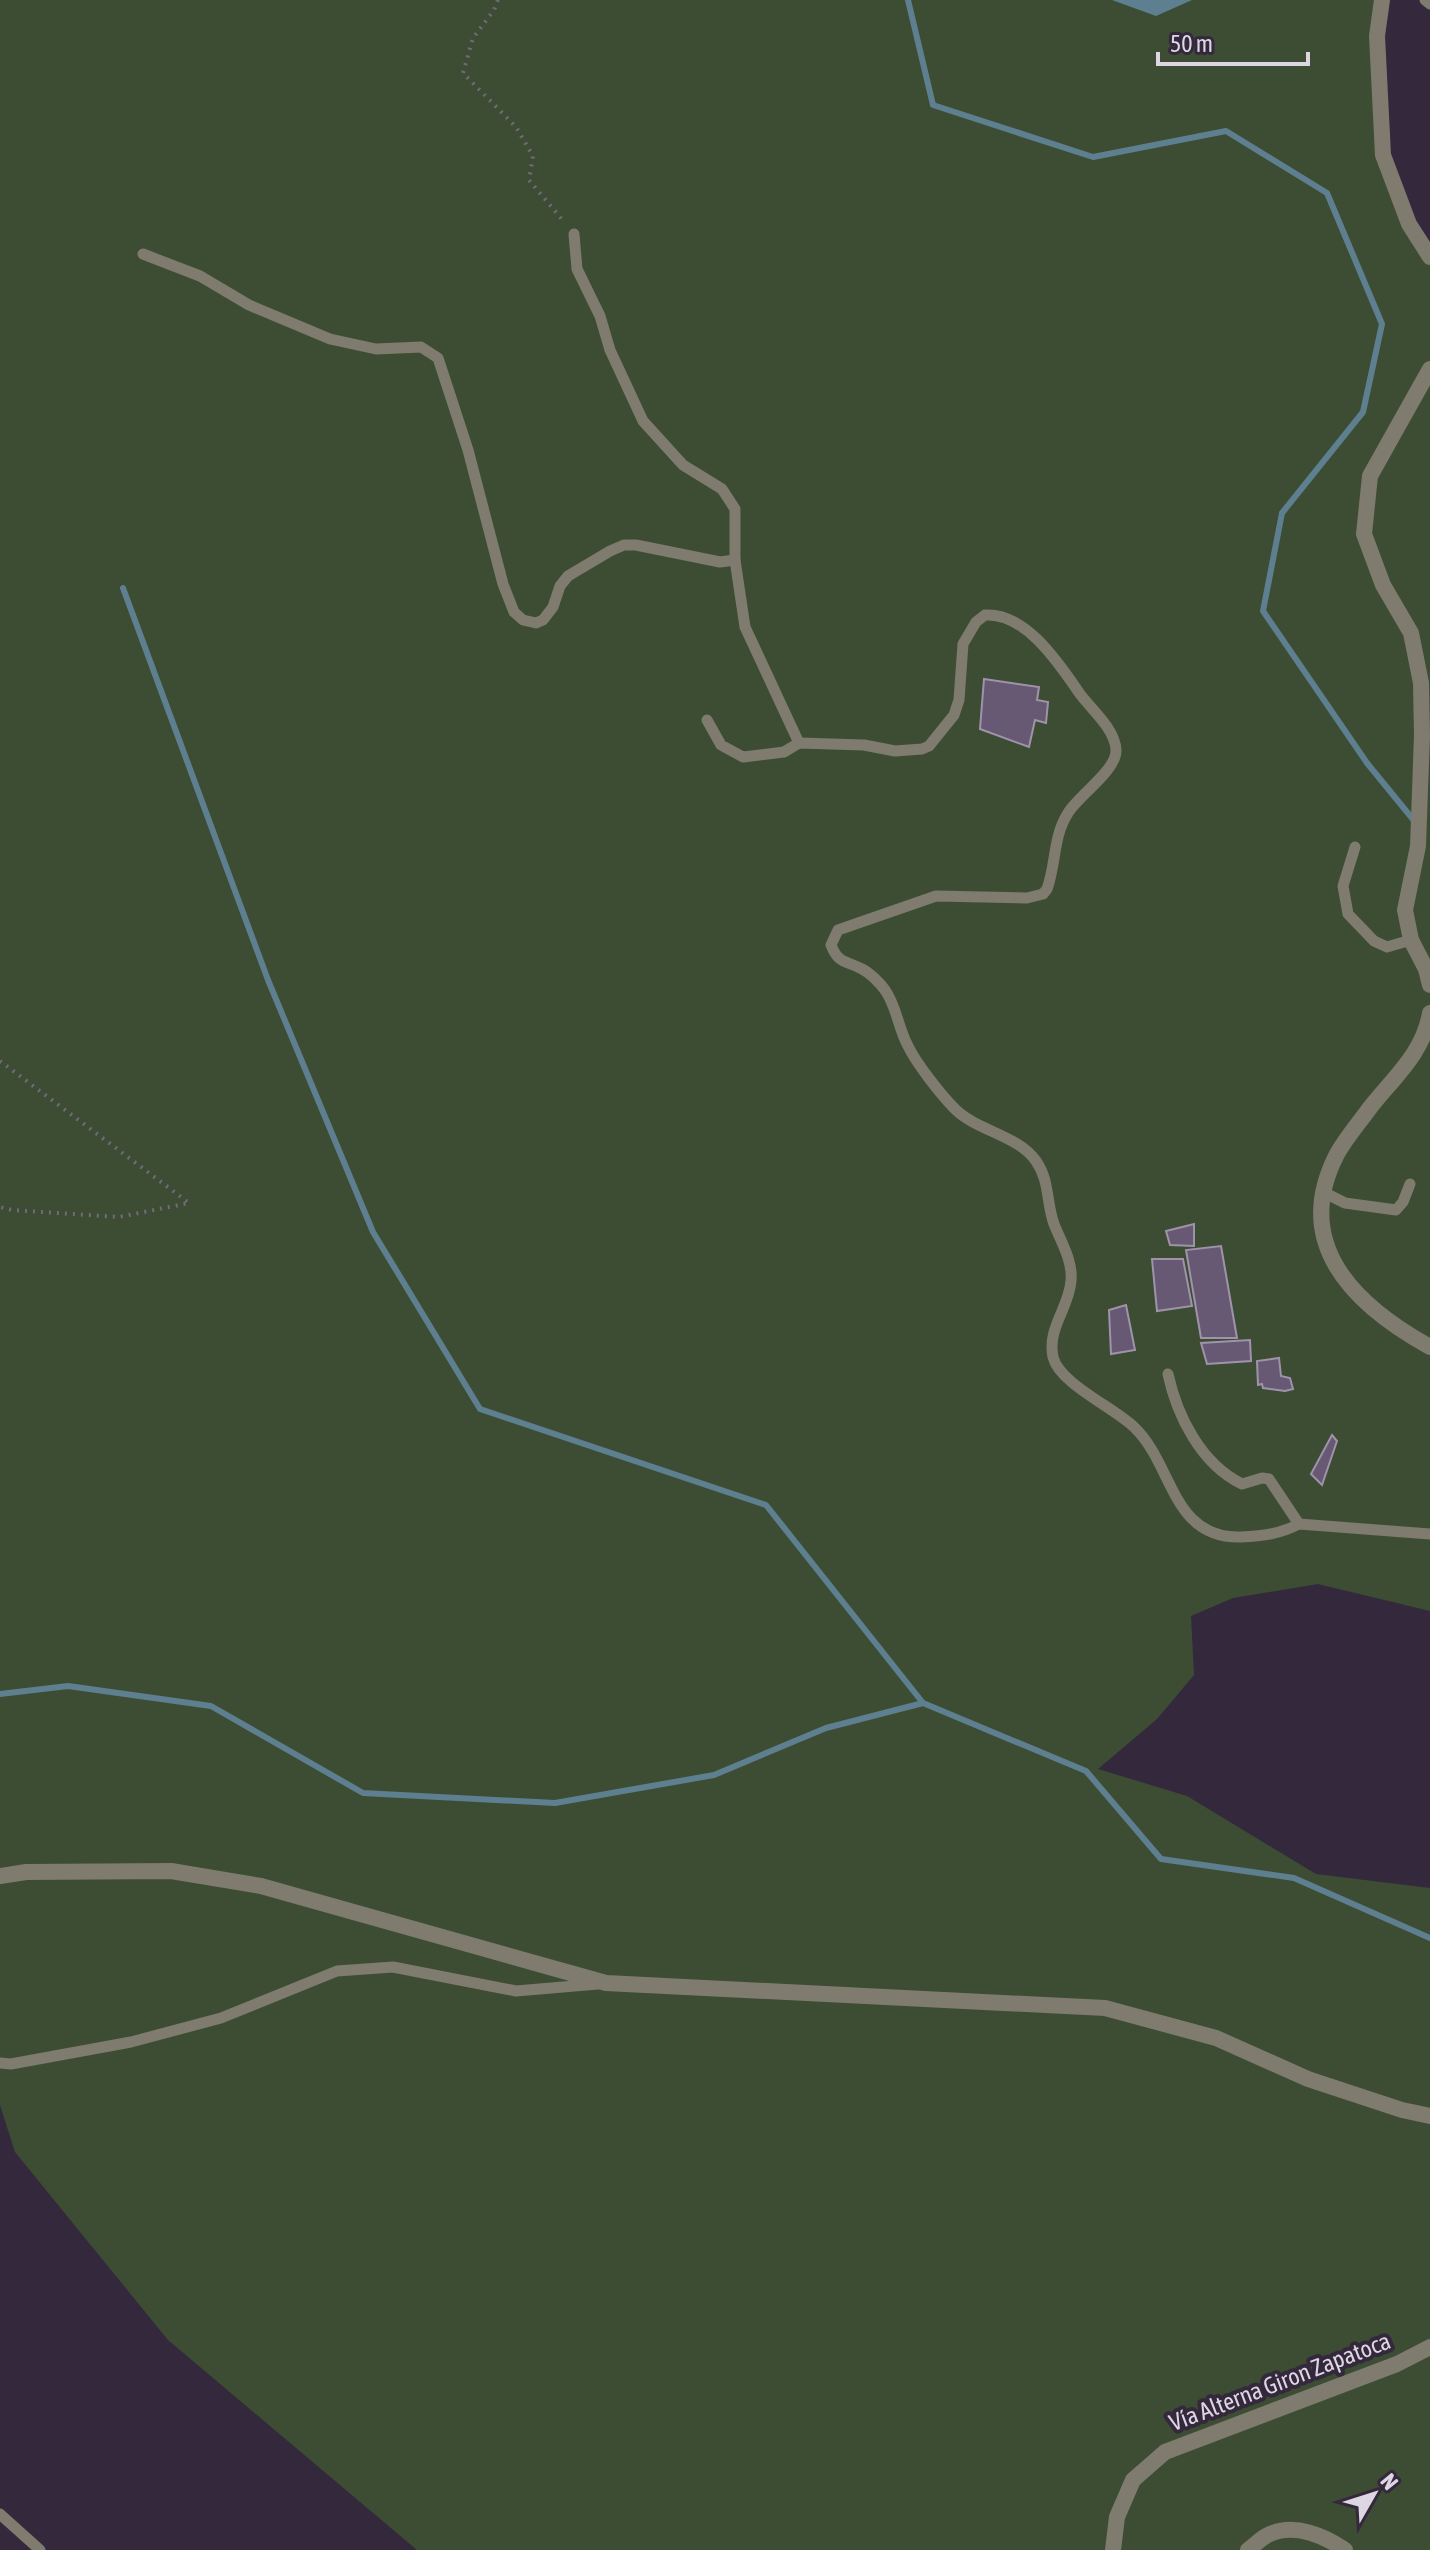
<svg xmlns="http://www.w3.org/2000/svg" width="1430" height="2550" font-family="'Asap Condensed',sans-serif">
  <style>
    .green { fill: #3d4d34 }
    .water { fill: #5e7f8f }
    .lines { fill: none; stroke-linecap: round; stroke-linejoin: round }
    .stream { stroke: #5e7f8f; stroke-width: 6 }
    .building { fill: #675974; stroke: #9f93aa; stroke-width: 2 }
    .path { stroke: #73697a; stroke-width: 4; stroke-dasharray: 2 6; stroke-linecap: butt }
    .service { stroke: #7f7b6e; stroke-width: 11 }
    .minor { stroke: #7f7b6e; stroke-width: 16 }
    .tertiary { stroke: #7f7b6e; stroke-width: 16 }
    .labels { text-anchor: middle; stroke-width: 8; stroke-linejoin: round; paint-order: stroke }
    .street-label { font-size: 24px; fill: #ded6e3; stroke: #34293c }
  </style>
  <rect width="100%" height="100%" fill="#34293c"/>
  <path class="green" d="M0,0H1388L1382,38L1388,152L1414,222L1430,246V1611L1318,1584L1233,1598L1191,1616L1194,1675L1157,1719L1098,1769L1187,1796L1316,1874L1430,1888V2550H417L168,2340L15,2152L0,2105Z"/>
  <path class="water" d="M1112,0H1192L1156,16Z"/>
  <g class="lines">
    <g class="stream">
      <path d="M908,0L933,105L1093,157L1226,131L1327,193L1382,324L1363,412L1282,513L1263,611L1367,763L1416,823"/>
      <path d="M123,588L268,980L373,1232L480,1409L766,1505L923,1703"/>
      <path d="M0,1694L68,1686L211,1706L363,1793L555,1803L714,1775L826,1728L923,1703L1086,1771L1161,1859L1294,1878L1430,1938"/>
    </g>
  </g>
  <g class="building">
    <path d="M984,679L1039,687L1037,700L1048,702L1046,723L1035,720L1029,747L980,729Z"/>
    <path d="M1194,1224V1246L1170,1245L1166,1231Z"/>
    <path d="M1221,1246L1237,1338H1201L1186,1250Z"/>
    <path d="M1152,1259H1183L1192,1306L1157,1311Z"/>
    <path d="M1126,1305L1135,1350L1111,1354L1109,1310Z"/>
    <path d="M1250,1340L1251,1361L1207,1364L1201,1343Z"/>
    <path d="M1279,1358L1281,1376L1290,1378L1293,1389L1285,1391L1263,1388L1262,1384L1258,1385L1257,1361Z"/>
    <path d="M1332,1435L1337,1441L1322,1485L1311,1474Z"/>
  </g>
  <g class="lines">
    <g class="path">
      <path d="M498,0L494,10L473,38L463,73L516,127L533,156L529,180L565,223"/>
      <path d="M0,1061L189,1203L119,1217L12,1210L0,1207"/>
    </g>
    <g class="service">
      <path d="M1425,0L1430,4"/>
      <path d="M574,234L577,269L600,316L610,350L643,421L683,465L722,489L735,509V560"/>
      <path d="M143,254L200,276L249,305L330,339L376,349L421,347L438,358L468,450L503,584L514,612L523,620L536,623L543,620L553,607L560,586L568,576L610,551L624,545H636L720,562L735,560L745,627L799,743"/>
      <path d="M707,720L721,745L743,757L784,752L799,743L864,745L895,751L922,749L929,746L954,715L959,700L963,644L976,622L985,615C1026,612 1060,665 1080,694C1092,710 1115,729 1116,750C1117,770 1078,796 1068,813C1053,836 1056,865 1047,889L1043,894L1027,898L936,896L838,930L831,945C839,965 846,960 862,969C870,973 880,983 885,990C897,1007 898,1028 908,1046C916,1063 941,1095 955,1109C977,1131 1018,1135 1036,1161C1050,1181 1046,1202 1054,1224C1061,1242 1073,1261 1071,1281C1069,1308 1047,1328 1053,1357C1059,1383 1113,1407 1134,1427C1174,1465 1171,1539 1241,1537C1263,1536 1280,1534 1299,1524L1430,1534"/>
      <path d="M1355,847L1343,886L1348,914L1374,941L1387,947L1411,940"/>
      <path d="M1323,1192L1345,1203L1396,1210L1403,1202L1410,1184"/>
      <path d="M1168,1374C1177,1416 1201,1464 1242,1484L1262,1478L1269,1479L1299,1524"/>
      <path d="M0,2063L11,2064L131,2042L221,2018L337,1971L393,1967L516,1991L598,1984"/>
      <path d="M0,2514L40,2550"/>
    </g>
    <path class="minor" d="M0,1876L26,1872L171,1871L261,1886L606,1983L1105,2008L1216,2038L1308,2079L1402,2110L1430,2116"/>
    <g class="tertiary">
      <path d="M1382,0L1377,36L1383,155L1409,224L1430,257"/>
      <path d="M1430,369L1370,476L1364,534L1383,585L1411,633L1421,683L1422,735L1418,846L1405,910L1411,940L1426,969L1430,985"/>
      <path d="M1430,1013C1423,1054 1393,1078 1369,1109C1359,1123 1346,1138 1337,1154C1290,1245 1356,1306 1430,1347"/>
      <path d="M1113,2550L1117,2517L1133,2480L1165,2452L1397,2364L1430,2347"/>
      <path d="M1248,2550C1255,2545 1262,2537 1270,2534C1295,2523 1325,2536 1345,2550"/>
    </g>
  </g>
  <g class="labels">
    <g class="street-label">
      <text transform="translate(1280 2382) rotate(-21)" y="8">Vía Alterna Giron Zapatoca</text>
    </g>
  </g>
  <g transform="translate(1374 2494) rotate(51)" stroke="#34293c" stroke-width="6" paint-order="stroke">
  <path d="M0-6L14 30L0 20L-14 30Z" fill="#ded6e3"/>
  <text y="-12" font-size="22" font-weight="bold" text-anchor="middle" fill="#ded6e3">N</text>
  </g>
  <path d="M1158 52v12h150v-12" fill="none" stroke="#ded6e3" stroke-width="4"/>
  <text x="1170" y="52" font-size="24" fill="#ded6e3" stroke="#34293c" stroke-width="6" paint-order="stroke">50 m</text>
</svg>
